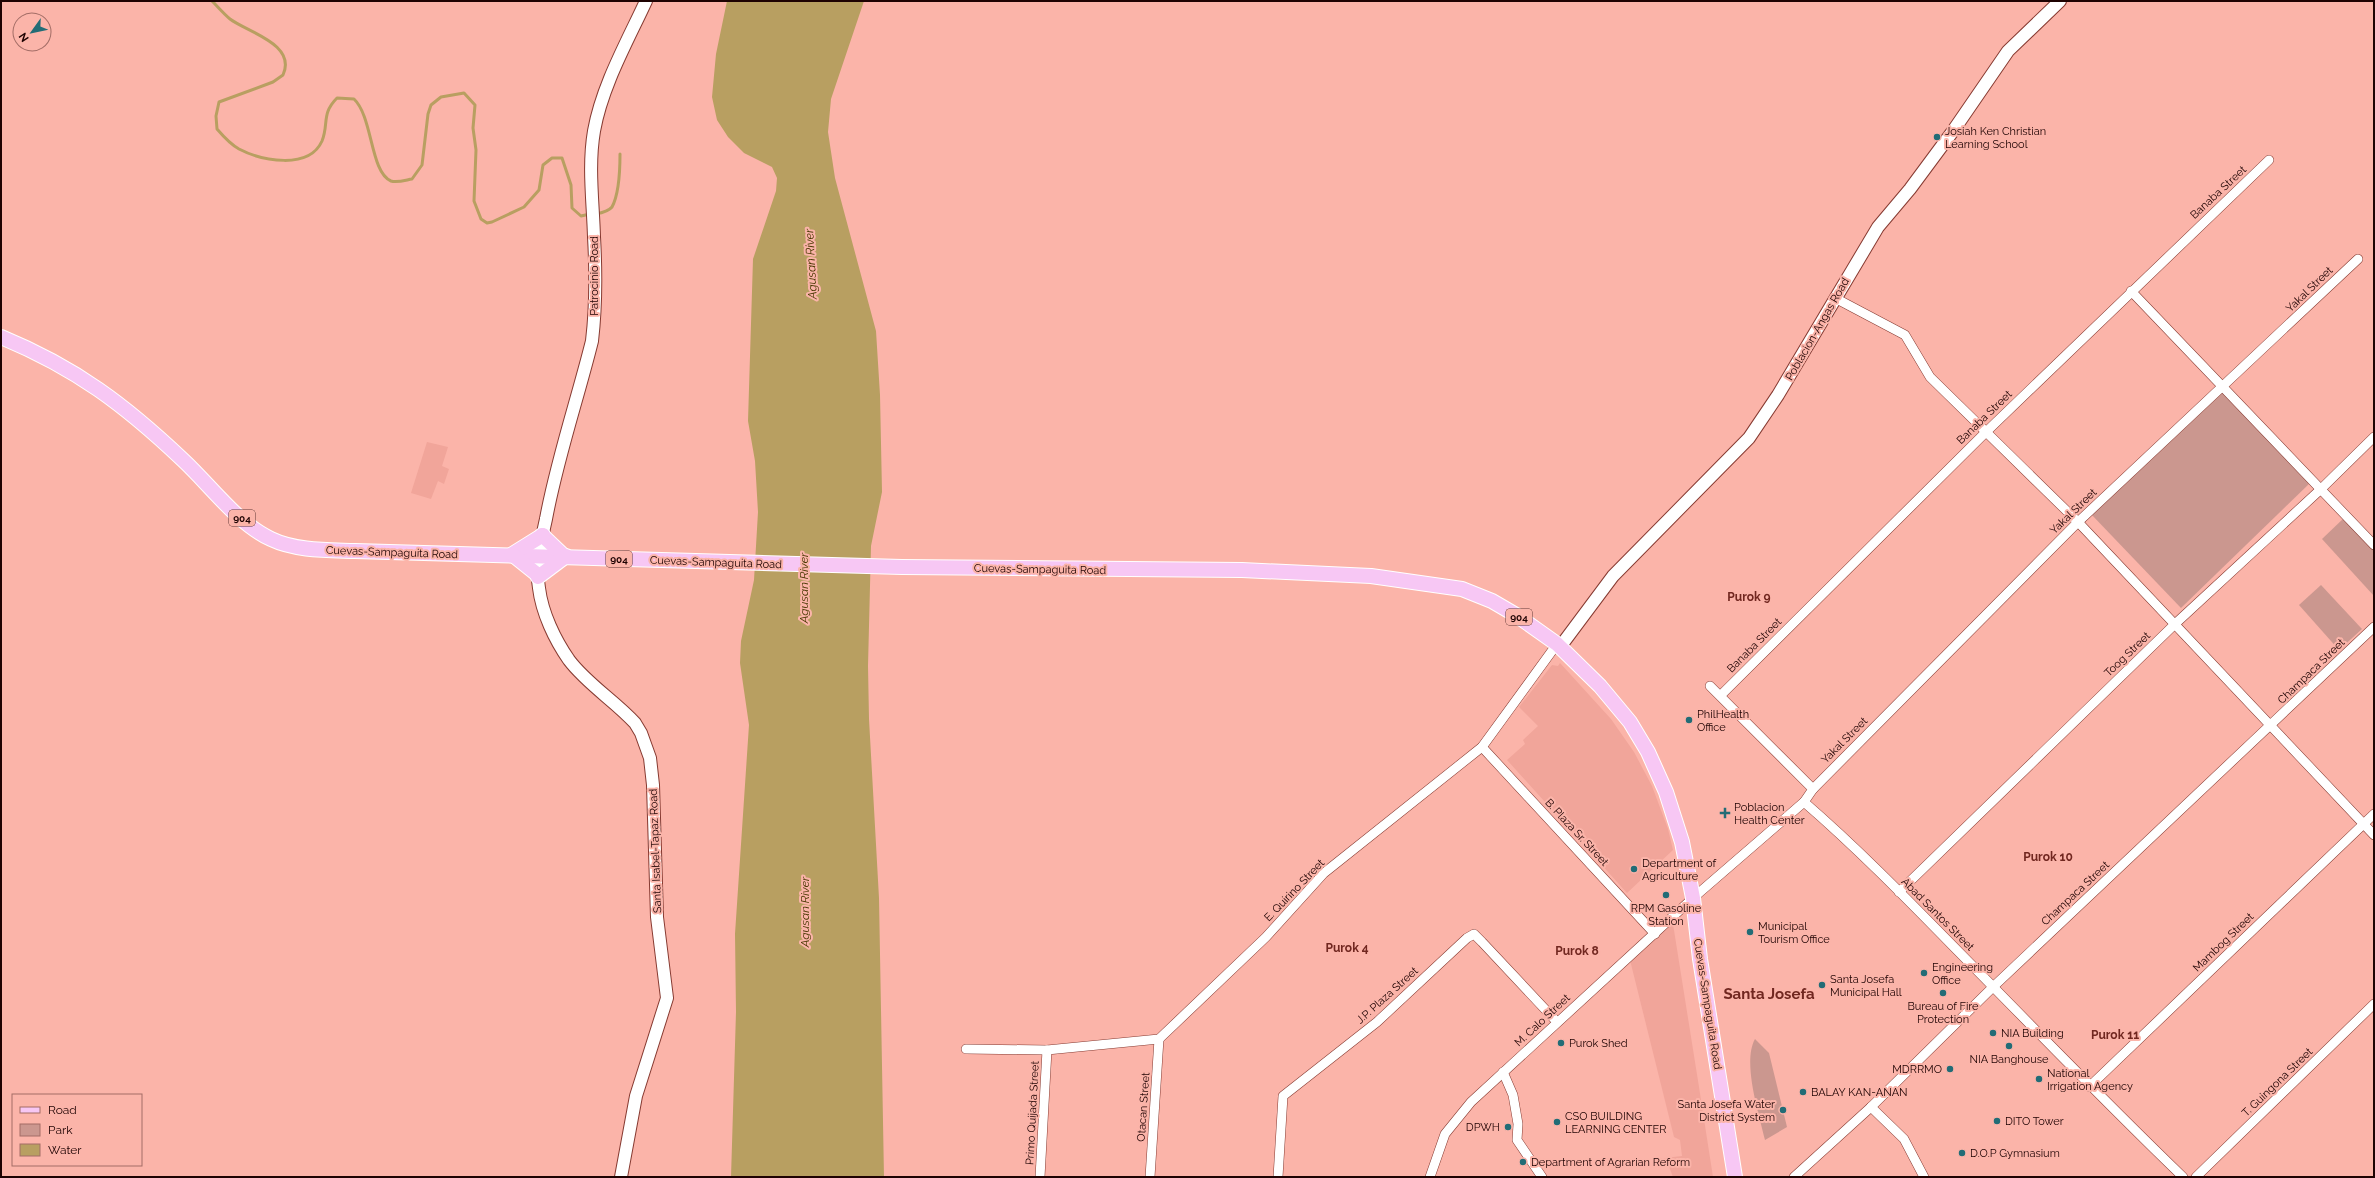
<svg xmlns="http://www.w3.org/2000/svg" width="2375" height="1178" font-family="Raleway,sans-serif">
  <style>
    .built { fill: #f1a59a }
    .green { fill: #cb978f }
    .water { fill: #b89f61 }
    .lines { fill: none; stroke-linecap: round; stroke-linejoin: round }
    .stream { stroke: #b89f61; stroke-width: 3 }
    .street-casing { stroke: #863a31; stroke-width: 10 }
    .secondary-casing { stroke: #863a31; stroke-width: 14 }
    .primary-casing { stroke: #fff; stroke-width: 16 }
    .street { stroke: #fff; stroke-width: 9 }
    .secondary { stroke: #fff; stroke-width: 12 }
    .primary { stroke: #f7c7f4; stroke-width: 14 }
    .poi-dot { fill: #226c76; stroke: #fbb4a9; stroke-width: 1.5 }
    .labels { text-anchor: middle; stroke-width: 4; stroke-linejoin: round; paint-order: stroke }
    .shield { fill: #fbb4a9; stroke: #603734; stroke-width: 1 }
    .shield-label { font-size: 10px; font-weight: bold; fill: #1e0202 }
    .poi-label { font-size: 11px; fill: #1e0202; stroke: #fbb4a9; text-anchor: start }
    .street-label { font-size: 11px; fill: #1e0202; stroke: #fbb4a9 }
    .water-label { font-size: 12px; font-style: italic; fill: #493802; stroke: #fbb4a9 }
    .neighbourhood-label { font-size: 12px; font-weight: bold; fill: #712720; stroke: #fbb4a9 }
    .district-label { font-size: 15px; font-weight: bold; fill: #712720; stroke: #fbb4a9 }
  </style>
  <rect width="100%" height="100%" fill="#fbb4a9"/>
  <g class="built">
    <path d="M427,442L448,447L442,466L449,469L444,484L438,481L431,499L411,493Z"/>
    <path d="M1560,663L1611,719L1634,752L1652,786L1668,829L1673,850L1627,893L1507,760L1525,744L1523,740L1538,726L1519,707L1552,665L1558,666Z"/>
    <path d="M1673,924L1699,1087L1713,1177H1673L1668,1164L1657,1166L1656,1159L1682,1156L1680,1140L1674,1137L1630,960Z"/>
  </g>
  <g class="green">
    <path d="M2222,392L2310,483L2181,608L2090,513Z"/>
    <path d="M2345,517L2374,548V596L2322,539Z"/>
    <path d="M2321,585L2362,629L2339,650L2299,605Z"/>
    <path d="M1755,1039L1769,1053L1787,1127L1765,1140C1759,1114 1742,1062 1755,1039Z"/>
  </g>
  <path class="water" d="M727,1H864L831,99L828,132L835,178L876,331L880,395L882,492L871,546L868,666L869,719L879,898L884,1177H731L736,1012L735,934L749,725L740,663L741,641L754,580L758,512L755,461L748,421L753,259L776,191L777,178L772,167L744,153L728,137L717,120L712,97L716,54Z"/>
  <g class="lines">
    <g class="stream">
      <path d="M212,1C218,7 224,14 230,19C247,32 297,44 283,75L273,82L219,102L216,116L217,129C223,136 230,144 239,149C262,161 309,170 322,141C329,124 321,114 337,98L354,99C373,117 370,172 391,181C397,183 406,180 412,179L422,165L428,114L431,105L441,97L464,93L475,105L473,128L476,150L474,201L481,219L487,223L492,222L524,207L539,190L543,165L552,158H562L571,185L572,208L581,216L590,214"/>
      <path d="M595,214C601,213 608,212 612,207C619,194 620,169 620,154"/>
    </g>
    <defs>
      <g id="street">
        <path d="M2131,291L2374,545"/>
        <path d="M1835,298L1905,335L1930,377L2078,522L2374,835"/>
        <path d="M1710,686L1813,789L1804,802C1856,847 1904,896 1952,945C2029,1023 2104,1101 2183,1177"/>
        <path d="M1721,695L1986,432L2269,160"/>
        <path d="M1482,747L1655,934"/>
        <path d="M1813,789L2078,522L2358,259"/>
        <path d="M1899,892L2175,624L2321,489L2374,437"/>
        <path d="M966,1049L1047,1050L1159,1039L1266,937L1324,873L1482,747L1557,644"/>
        <path d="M1503,1072L1513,1095L1518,1124L1517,1140L1542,1177"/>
        <path d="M2089,1087L2374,814"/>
        <path d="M1871,1107L1904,1139L1924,1177"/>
        <path d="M1040,1177L1047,1050"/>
        <path d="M1150,1177L1159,1039"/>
        <path d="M1278,1177L1283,1096L1377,1022L1467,938L1474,934L1482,942L1557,1022"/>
        <path d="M1430,1177L1445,1134L1471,1102L1693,898L1804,802"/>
        <path d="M1794,1177L1871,1107L1993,987L2374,627"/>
        <path d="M2196,1177L2374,1004"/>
      </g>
      <g id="secondary">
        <path d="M1560,647L1613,576L1749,438L1778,395L1878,227L1910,189L1953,131L2008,51L2060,1"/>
        <path d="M621,1177L636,1096L667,998L657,917L653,785L650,758L641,733L635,723C615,701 587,684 569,660C555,640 542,613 539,588C535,565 541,542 546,519C557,459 577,401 592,341C596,307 596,272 594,237C593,202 588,166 594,131C602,86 627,42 646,1"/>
      </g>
      <g id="primary">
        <path d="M1,337C76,368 125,405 183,460C210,485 238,524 271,539C296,551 328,550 355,551L902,567L1242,570L1371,576L1462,589L1492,601L1516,615L1557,644L1600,686L1630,722L1648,752L1666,792L1682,842L1693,898L1700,959L1735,1177"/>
        <path d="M542,535L564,556"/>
        <path d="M511,555L543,535"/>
        <path d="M513,555L538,575"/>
        <path d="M538,577L566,556"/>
      </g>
    </defs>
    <use href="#street" class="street-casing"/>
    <use href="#secondary" class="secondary-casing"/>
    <use href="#primary" class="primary-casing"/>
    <use href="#street" class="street"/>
    <use href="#secondary" class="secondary"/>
    <use href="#primary" class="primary"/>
  </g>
  <g class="poi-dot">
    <circle cx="1937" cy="137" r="4"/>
    <circle cx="1689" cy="720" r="4"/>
    <path d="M1723 807h4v4h4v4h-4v4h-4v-4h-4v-4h4z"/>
    <circle cx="1634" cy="869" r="4"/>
    <circle cx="1666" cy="895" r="4"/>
    <circle cx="1750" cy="932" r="4"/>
    <circle cx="1924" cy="973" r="4"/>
    <circle cx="1822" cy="985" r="4"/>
    <circle cx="1943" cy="993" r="4"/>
    <circle cx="1993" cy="1033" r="4"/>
    <circle cx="1561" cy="1043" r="4"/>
    <circle cx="2009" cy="1046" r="4"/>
    <circle cx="1950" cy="1069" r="4"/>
    <circle cx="2039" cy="1079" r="4"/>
    <circle cx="1803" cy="1092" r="4"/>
    <circle cx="1783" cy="1110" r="4"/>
    <circle cx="1997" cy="1121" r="4"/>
    <circle cx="1557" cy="1122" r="4"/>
    <circle cx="1508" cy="1127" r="4"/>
    <circle cx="1962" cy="1153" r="4"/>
    <circle cx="1523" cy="1162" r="4"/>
  </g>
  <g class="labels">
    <g class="shield">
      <rect x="229" y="510" width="26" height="16" rx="3"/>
      <rect x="606" y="551" width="26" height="16" rx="3"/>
      <rect x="1506" y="609" width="26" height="16" rx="3"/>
    </g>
    <g class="shield-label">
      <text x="242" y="522">904</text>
      <text x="619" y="563">904</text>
      <text x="1519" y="621">904</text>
    </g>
    <g class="poi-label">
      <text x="1945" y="135">Josiah Ken Christian<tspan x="1945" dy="13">Learning School</tspan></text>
      <text x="1697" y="718">PhilHealth<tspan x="1697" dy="13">Office</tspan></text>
      <text x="1734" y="811">Poblacion<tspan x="1734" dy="13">Health Center</tspan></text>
      <text x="1642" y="867">Department of<tspan x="1642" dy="13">Agriculture</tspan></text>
      <text x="1666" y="912" text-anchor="middle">RPM Gasoline<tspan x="1666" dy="13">Station</tspan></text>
      <text x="1758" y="930">Municipal<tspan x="1758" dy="13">Tourism Office</tspan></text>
      <text x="1932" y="971">Engineering<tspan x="1932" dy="13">Office</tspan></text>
      <text x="1830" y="983">Santa Josefa<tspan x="1830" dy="13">Municipal Hall</tspan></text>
      <text x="1943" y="1010" text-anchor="middle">Bureau of Fire<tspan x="1943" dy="13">Protection</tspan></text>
      <text x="2001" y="1037">NIA Building</text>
      <text x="1569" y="1047">Purok Shed</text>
      <text x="2009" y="1063" text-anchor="middle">NIA Banghouse</text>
      <text x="1942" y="1073" text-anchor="end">MDRRMO</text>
      <text x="2047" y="1077">National<tspan x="2047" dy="13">Irrigation Agency</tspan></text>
      <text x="1811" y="1096">BALAY KAN-ANAN</text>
      <text x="1775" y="1108" text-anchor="end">Santa Josefa Water<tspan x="1775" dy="13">District System</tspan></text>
      <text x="1565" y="1120">CSO BUILDING<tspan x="1565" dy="13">LEARNING CENTER</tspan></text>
      <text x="2005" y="1125">DITO Tower</text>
      <text x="1500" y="1131" text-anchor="end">DPWH</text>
      <text x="1970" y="1157">D.O.P Gymnasium</text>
      <text x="1531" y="1166">Department of Agrarian Reform</text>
    </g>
    <g class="street-label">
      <text transform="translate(2218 192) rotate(-43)" y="4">Banaba Street</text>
      <text transform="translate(594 276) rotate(-90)" y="4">Patrocinio Road</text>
      <text transform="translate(2309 289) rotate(-44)" y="4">Yakal Street</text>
      <text transform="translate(1817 329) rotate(-60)" y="4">Poblacion-Angas Road</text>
      <text transform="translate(1984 417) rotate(-44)" y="4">Banaba Street</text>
      <text transform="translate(2073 511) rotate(-44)" y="4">Yakal Street</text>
      <text transform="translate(392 552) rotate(2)" y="4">Cuevas-Sampaguita Road</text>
      <text transform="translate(716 562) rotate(2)" y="4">Cuevas-Sampaguita Road</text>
      <text transform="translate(1040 569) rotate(1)" y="4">Cuevas-Sampaguita Road</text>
      <text transform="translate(1754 645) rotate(-45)" y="4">Banaba Street</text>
      <text transform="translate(2127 654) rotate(-44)" y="4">Toog Street</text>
      <text transform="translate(2311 671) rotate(-44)" y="4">Champaca Street</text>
      <text transform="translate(1844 740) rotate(-45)" y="4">Yakal Street</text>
      <text transform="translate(1577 832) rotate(47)" y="4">B. Plaza Sr. Street</text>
      <text transform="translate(655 851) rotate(-92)" y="4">Santa Isabel-Tapaz Road</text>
      <text transform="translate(1294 890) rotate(-46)" y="4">E. Quirino Street</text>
      <text transform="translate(2075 893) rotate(-43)" y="4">Champaca Street</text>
      <text transform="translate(1938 914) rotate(45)" y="4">Abad Santos Street</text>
      <text transform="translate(2223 942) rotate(-44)" y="4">Mambog Street</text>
      <text transform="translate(1387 995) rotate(-42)" y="4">J.P. Plaza Street</text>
      <text transform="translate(1708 1004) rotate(81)" y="4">Cuevas-Sampaguita Road</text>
      <text transform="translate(1542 1020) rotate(-43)" y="4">M. Calo Street</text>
      <text transform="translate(2277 1082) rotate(-44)" y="4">T. Guingona Street</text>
      <text transform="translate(1143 1107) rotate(-86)" y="4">Otacan Street</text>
      <text transform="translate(1032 1113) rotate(-87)" y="4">Primo Quijada Street</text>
    </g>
    <g class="water-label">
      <text transform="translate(811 264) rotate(-93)" y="4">Agusan River</text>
      <text transform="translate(804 588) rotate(-90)" y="4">Agusan River</text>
      <text transform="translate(805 912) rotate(-90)" y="4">Agusan River</text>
    </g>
    <g class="neighbourhood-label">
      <text x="1749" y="601">Purok 9</text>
      <text x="2048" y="861">Purok 10</text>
      <text x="1347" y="952">Purok 4</text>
      <text x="1577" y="955">Purok 8</text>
      <text x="2115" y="1039">Purok 11</text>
    </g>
    <g class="district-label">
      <text x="1769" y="999">Santa Josefa</text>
    </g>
  </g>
  <rect width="2375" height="1178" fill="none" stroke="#1e0202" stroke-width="4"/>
  <rect x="12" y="1094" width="130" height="72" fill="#fbb4a9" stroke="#a36d66"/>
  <rect x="20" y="1107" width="20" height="6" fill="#f7c7f4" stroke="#a36d66"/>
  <text x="48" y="1114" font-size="12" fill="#1e0202">Road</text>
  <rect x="20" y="1124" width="20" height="12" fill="#cb978f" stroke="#a36d66"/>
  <text x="48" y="1134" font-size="12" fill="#1e0202">Park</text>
  <rect x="20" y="1144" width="20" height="12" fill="#b89f61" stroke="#a36d66"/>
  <text x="48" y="1154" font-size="12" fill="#1e0202">Water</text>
  <g transform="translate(32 32) rotate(237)"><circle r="19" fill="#fbb4a9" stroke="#a36d66"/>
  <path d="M0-3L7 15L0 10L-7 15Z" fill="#226c76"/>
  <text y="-6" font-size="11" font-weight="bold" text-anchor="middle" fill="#1e0202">N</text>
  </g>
</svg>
